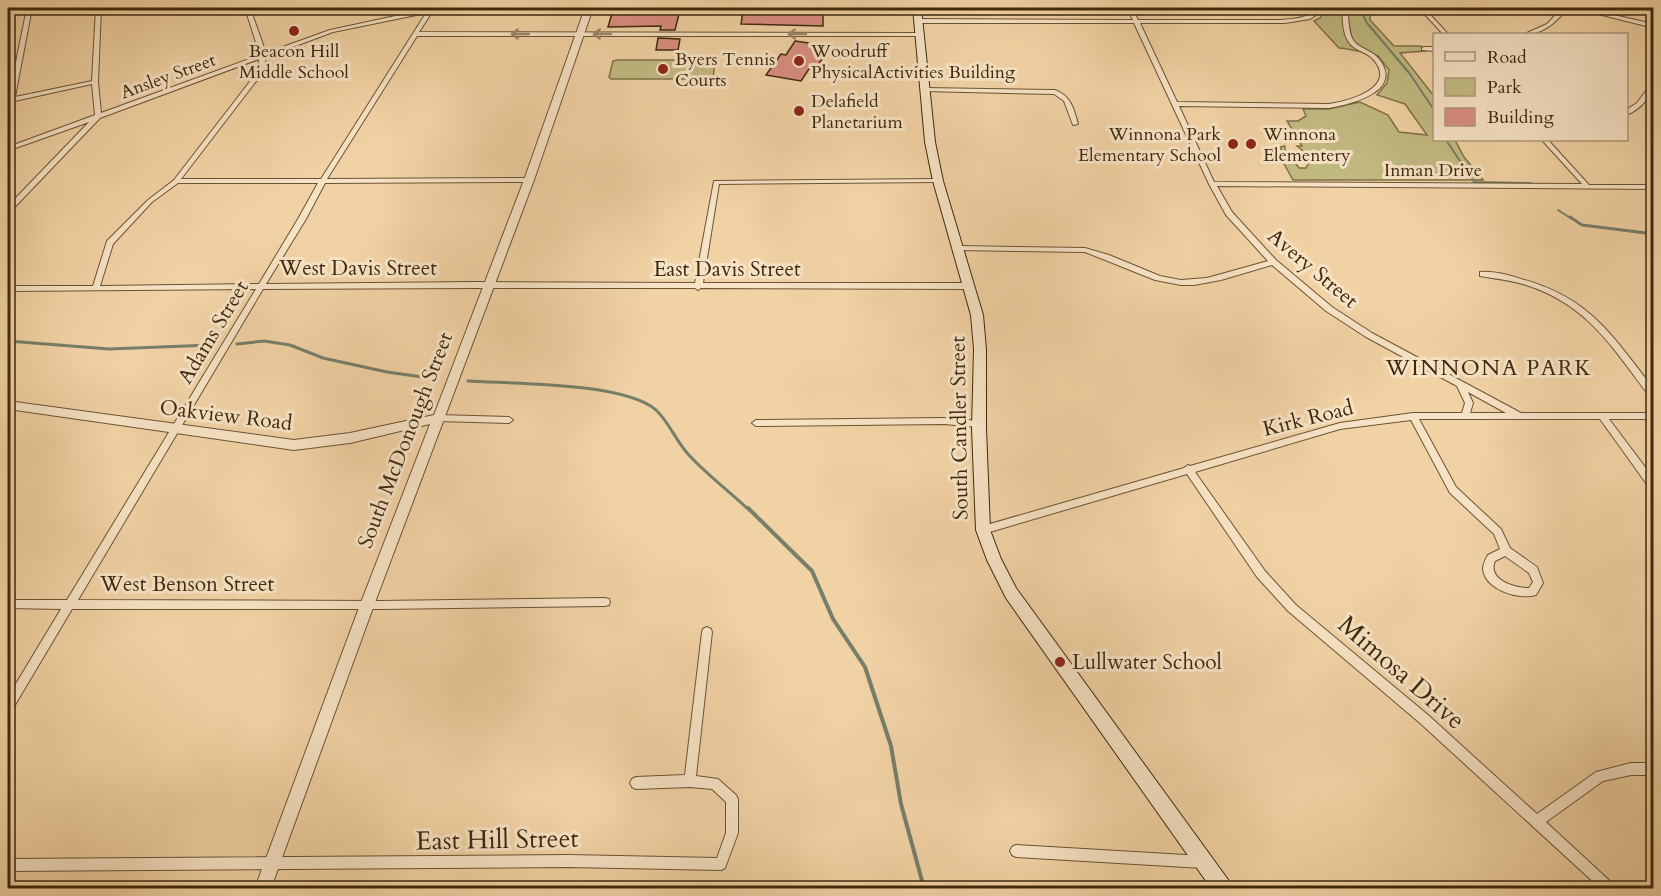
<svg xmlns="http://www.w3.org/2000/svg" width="1661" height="896" font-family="Cardo,serif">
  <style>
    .green { fill: #c1ba81; stroke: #807247; stroke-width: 1.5 }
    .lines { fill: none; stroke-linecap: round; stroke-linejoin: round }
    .stream-far2 { stroke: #767f69; stroke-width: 2 }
    .stream-far1 { stroke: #767f69; stroke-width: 3 }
    .stream { stroke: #767f69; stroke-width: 4 }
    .building { fill: #da8e81; stroke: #3e290d; stroke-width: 1.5 }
    .minor-casing { stroke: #6b5333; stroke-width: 2 }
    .tertiary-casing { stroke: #6b5333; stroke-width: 2 }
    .secondary-casing { stroke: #3e290d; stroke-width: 2 }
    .minor { fill: #f6e2c4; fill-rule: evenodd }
    .tertiary { fill: #f6e2c4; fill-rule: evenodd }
    .secondary { fill: #f6e2c4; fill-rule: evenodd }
    .oneway { stroke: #9a8668 }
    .poi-dot { fill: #8f2418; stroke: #f6e2c4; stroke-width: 2 }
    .labels { text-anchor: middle; stroke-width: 6; stroke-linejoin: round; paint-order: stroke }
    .far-poi-label { font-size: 18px; fill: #3e290d; stroke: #f6e2c4; text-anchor: start }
    .far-street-label { font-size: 18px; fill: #3e290d; stroke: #f6e2c4 }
    .street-label { font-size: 21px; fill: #3e290d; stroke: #f6e2c4 }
    .poi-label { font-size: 21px; fill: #3e290d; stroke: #f6e2c4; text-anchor: start }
    .neighbourhood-label { font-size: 22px; letter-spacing: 1.5px; fill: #3e290d; stroke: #f6e2c4 }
    .near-street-label { font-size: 26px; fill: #3e290d; stroke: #f6e2c4 }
  </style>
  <rect width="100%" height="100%" fill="#f1d2a4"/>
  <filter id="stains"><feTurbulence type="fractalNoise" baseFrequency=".00333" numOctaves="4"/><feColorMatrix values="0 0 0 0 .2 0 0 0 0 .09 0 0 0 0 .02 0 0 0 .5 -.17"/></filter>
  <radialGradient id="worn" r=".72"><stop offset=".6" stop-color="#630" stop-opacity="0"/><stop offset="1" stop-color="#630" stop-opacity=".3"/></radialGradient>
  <g class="green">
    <path d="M1325,8H1371L1370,20L1394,46H1421L1425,51L1400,53L1434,96V140H1455L1464,157L1483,180H1293L1278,153H1283L1280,147L1285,146V150L1299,168H1306L1309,163L1303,151L1297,146H1302L1287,121H1298L1306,116L1303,109H1329L1360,102L1388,115L1399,132L1427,135L1405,104L1377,95L1387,83L1389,70L1378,56C1365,53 1353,49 1339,48L1314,21L1320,18Z"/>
    <path d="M617,60H712L715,62L713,78L710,79H611L609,77L613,61Z"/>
  </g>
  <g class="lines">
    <g class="stream-far2">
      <path d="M1367,8L1363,15L1367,23L1410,74L1434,110"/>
      <path d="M1446,140L1474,182L1531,183"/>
      <path d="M1558,210L1572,219"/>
    </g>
    <g class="stream-far1">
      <path d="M1570,217L1582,225L1654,234"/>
      <path d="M8,341L109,349L211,345"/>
      <path d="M237,344L264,341L290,345L323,358L387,372L437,379"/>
      <path d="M468,381C512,384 623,382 656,410C669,422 676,441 688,454C706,474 729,491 749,510"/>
    </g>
    <path class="stream" d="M748,508L812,571L833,619L865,667L891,746L901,804L924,888"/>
  </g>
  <g class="building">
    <path d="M613,10H680L675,30H660L661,26L608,27Z"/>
    <path d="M743,11L823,12V26L741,24Z"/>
    <path d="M658,38L680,39L678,50H656Z"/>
    <path d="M795,41L830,46L817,67L811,66L801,81L766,75L781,54L786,55Z"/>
  </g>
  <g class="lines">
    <defs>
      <g id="minor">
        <path d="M27,8H32L15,97L92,81L96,8H101L98,82L101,113L260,55L245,8H250L266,53L330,30L428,9L430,8H446L432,12L419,32L921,33V35L919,36H417L327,179L529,178L532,180L529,182L325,183L306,219L266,284L475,282L695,283L714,181L938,179L940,180V182L719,184L703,283H967L971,286L967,289L701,288L698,290L695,288H475L263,289L78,600L381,601L605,598L609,599L610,602L609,605L605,606L381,609H72L12,710L8,711V697L61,609L8,608V600H67L256,289L10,291L9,289L10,287L13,286H93L107,241L148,200L174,180L258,71L259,59L100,118L10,212H8V206L89,122L10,150L8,151V147L95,115L92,84L10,102L8,101ZM426,13L321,179H181L263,72L266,57L333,32ZM178,183H318L298,219L259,284L100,286L113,244L152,202Z"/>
        <path d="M1127,8H1132L1138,20H1280C1294,19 1308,18 1319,8H1324L1319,13L1310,19L1285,23H1140L1177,102L1329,104C1348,101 1399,88 1373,59C1367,52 1356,51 1350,44C1342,34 1343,19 1342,8H1347C1349,18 1348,31 1353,40C1359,49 1372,50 1379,59C1404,91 1352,104 1329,108L1179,106L1214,182L1582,184L1542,140H1548L1589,185H1654V189L1217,186L1232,212L1276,260L1332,307L1372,333L1521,413H1654V419H1609L1654,479V491L1651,490L1600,419H1419L1456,487L1501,529L1510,548L1537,567L1543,583L1536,595C1519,600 1485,590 1483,569C1483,564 1485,560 1488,555L1500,549L1494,534L1450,493L1411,420L1340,429L1195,472L1265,571L1296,605L1428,715L1537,814L1596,772L1631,763H1654V775H1631L1603,781L1546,822L1613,884L1615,888H1600L1420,723L1288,611L1257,577L1187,474L983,534L980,533L978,530L980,527L983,526L1184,468L1188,465L1190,466L1340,423L1413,413H1462L1465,403L1457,386L1366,337L1326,311L1272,265L1221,280L1194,285H1181L1155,280L1085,252L955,250L954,248L958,246L1085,248L1109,255L1160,276L1181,280L1207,278L1268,261L1226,215L1209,184L1134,23H918L915,21L918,19L1133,20ZM1468,392L1506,413H1470L1473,403ZM1505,556L1529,573L1533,582L1529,588C1515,588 1487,580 1495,561Z"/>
        <path d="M1419,8H1424L1448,34H1443Z"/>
        <path d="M1562,8H1568C1557,21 1544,34 1527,34V33L1547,24Z"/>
        <path d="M1574,8H1582L1654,24V28Z"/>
        <path d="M1424,47H1434V51L1422,50V48Z"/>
        <path d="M1654,80C1654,95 1640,110 1626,115V110L1637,103Z"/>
        <path d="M925,88L1055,90C1071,96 1074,109 1078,124L1073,125L1064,101L1054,94L923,91L922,90Z"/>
        <path d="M1480,272C1493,271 1509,275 1521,279C1591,298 1612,336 1654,389V399L1651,398C1613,349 1589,305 1526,285C1511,280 1496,279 1480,276Z"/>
        <path d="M438,415L509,417L513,420L509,423L438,421L434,418Z"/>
        <path d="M944,418L979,421L983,424L979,427L944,424L756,426L752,423L756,420Z"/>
        <path d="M707,627L711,629L712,632L696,776L718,779L736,795L738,799V833L725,868L721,870L568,867L8,871V859L568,855L717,858L726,833V802L712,789L690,787L636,789L632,787L630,783L632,779L636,777L685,775L702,632L703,629Z"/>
        <path d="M1016,845L1203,856L1207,858L1209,862L1207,866L1203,868L1016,857L1012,855L1010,851L1012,847Z"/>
      </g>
      <path id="tertiary" d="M585,8H593L534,180L374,605L271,888H255L360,605L430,424L350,443L294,450L8,409V401L294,440L350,433L434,415L524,180Z"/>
      <path id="secondary" d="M913,8H921L935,142L943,181L983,315L986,349V428L990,530L1001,559L1016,588L1229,881L1231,888H1211L1006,598L987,560L976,530L972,428L974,349L971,315L933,181L925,142Z"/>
    </defs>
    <use href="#minor" class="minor-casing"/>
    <use href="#tertiary" class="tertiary-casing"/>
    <use href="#secondary" class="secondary-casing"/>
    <use href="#minor" class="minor"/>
    <use href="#tertiary" class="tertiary"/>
    <use href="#secondary" class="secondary"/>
  </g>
  <defs><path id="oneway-shaft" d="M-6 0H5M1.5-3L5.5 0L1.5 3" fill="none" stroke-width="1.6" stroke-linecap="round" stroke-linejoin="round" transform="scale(1.5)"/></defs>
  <g class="oneway">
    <use href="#oneway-shaft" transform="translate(520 34) rotate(-180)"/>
    <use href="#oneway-shaft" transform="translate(602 34) rotate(-180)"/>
    <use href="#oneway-shaft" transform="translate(797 34) rotate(180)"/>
  </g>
  <g class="poi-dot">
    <circle cx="294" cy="31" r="6"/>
    <circle cx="799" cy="61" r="6"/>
    <circle cx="663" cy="69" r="6"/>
    <circle cx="799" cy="111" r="6"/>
    <circle cx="1233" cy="144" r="6"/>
    <circle cx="1251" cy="144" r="6"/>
    <circle cx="1060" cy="662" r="6"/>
  </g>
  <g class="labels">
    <g class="far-poi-label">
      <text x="294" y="57" text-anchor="middle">Beacon Hill<tspan x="294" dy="21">Middle School</tspan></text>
      <text x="811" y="57">Woodruff<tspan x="811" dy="21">PhysicalActivities Building</tspan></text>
      <text x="675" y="65">Byers Tennis<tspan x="675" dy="21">Courts</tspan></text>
      <text x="811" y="107">Delafield<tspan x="811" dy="21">Planetarium</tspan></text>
      <text x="1221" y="140" text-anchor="end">Winnona Park<tspan x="1221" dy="21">Elementary School</tspan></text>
      <text x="1263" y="140">Winnona<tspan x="1263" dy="21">Elementery</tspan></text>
    </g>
    <g class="far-street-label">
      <text transform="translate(168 76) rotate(-20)" y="6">Ansley Street</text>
      <text x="1433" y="176">Inman Drive</text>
    </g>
    <g class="street-label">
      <text x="358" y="275">West Davis Street</text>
      <text transform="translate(1313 268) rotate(40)" y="7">Avery Street</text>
      <text x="727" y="276">East Davis Street</text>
      <text transform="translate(213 332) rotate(-59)" y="7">Adams Street</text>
      <text transform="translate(226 415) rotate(7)" y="7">Oakview Road</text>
      <text transform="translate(1308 418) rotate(-14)" y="7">Kirk Road</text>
      <text transform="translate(959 428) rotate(-91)" y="7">South Candler Street</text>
      <text transform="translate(405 440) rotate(-69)" y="7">South McDonough Street</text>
      <text x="187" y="591">West Benson Street</text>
    </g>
    <g class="poi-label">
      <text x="1072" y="669">Lullwater School</text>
    </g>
    <g class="neighbourhood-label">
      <text x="1489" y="375">WINNONA PARK</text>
    </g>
    <g class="near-street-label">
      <text transform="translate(1402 672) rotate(41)" y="9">Mimosa Drive</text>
      <text transform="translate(497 839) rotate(-1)" y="9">East Hill Street</text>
    </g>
  </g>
  <rect width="1661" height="896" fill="none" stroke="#f1d2a4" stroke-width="30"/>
  <rect x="9" y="9" width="1643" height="878" fill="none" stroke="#3e290d" stroke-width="3"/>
  <rect x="15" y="15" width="1631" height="866" fill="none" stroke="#3e290d" stroke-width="1.5"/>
  <rect x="1433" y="33" width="195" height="108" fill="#f6e2c4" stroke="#ac987b" stroke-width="1.5"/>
  <rect x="1445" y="52" width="30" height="9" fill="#f6e2c4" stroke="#ac987b" stroke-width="1.5"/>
  <text x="1487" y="63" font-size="18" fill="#3e290d">Road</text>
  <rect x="1445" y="78" width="30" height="18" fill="#c1ba81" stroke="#ac987b" stroke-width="1.5"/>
  <text x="1487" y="93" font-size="18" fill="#3e290d">Park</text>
  <rect x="1445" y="108" width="30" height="18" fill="#da8e81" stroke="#ac987b" stroke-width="1.5"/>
  <text x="1487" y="123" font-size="18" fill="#3e290d">Building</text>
  <rect width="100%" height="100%" filter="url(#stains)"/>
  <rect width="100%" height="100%" fill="url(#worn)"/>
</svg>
